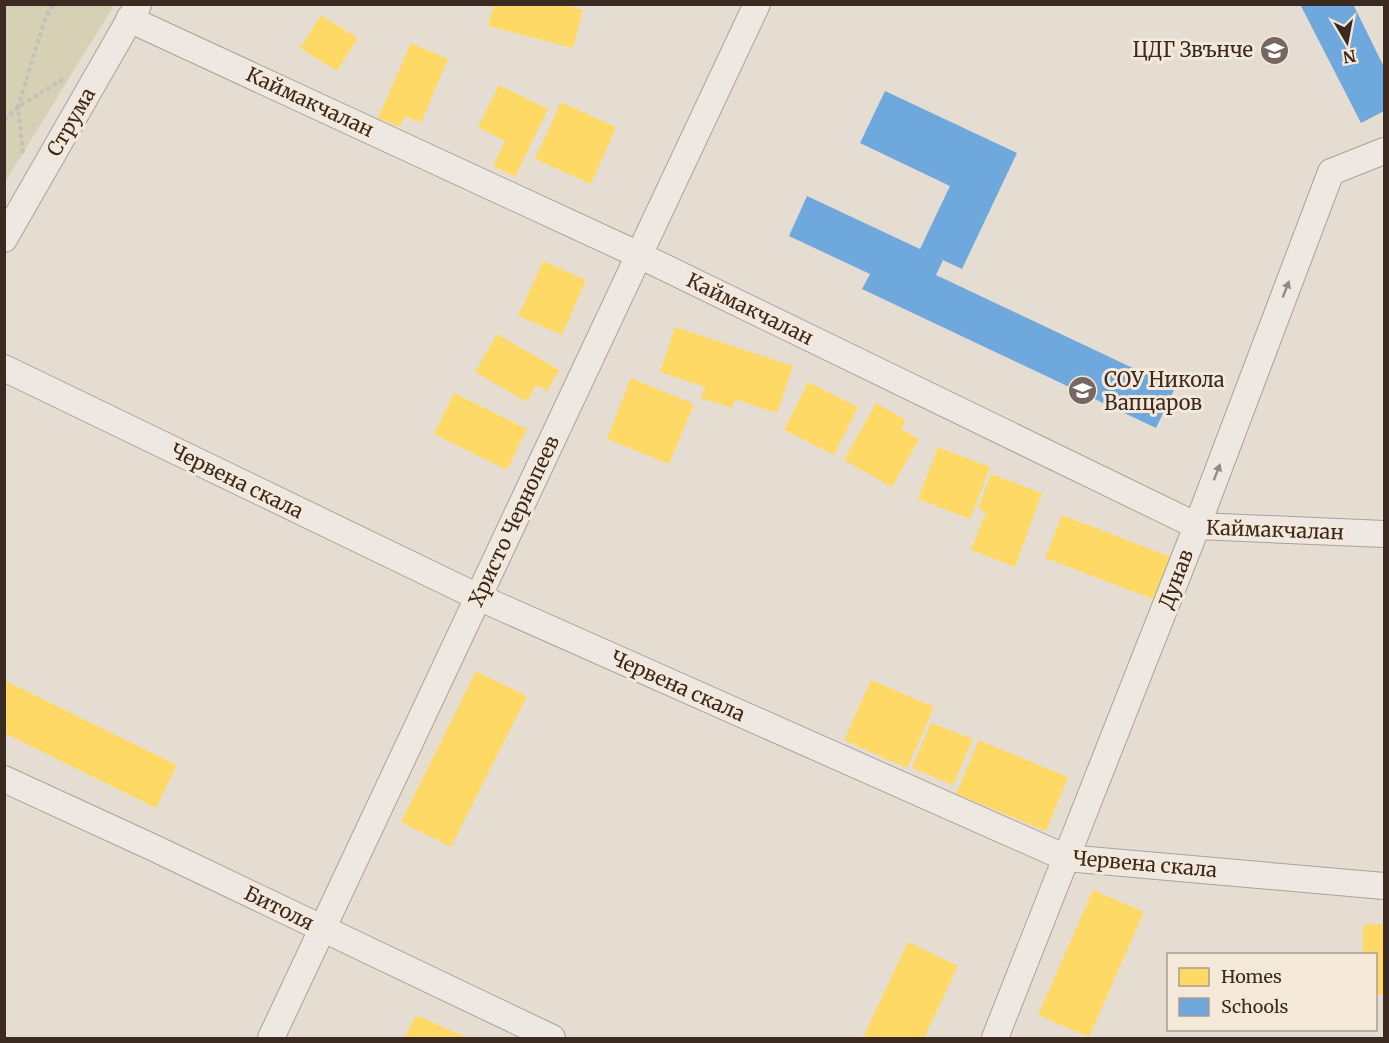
<svg xmlns="http://www.w3.org/2000/svg" width="1389" height="1043" font-family="Merriweather,serif">
  <style>
    .green { fill: #d6d1b5 }
    .homes { fill: #ffd966 }
    .schools { fill: #6fa8dc }
    .lines { fill: none; stroke-linecap: round; stroke-linejoin: round }
    .street-casing { stroke: #aba29a; stroke-width: 28 }
    .path { stroke: #c6bfb9; stroke-width: 4; stroke-dasharray: 4.5 3; stroke-linecap: butt }
    .street { stroke: #eee8e2; stroke-width: 26 }
    .oneway { fill: #948982 }
    .labels { text-anchor: middle; stroke-width: 6; stroke-linejoin: round; paint-order: stroke }
    .poi-label { font-size: 20px; fill: #3a2a22; stroke: #f4e8d9; text-anchor: end }
    .street-label { font-size: 20px; fill: #3a2a22; stroke: #f4e8d9 }
  </style>
  <rect width="100%" height="100%" fill="#e5dcd2"/>
  <path class="green" d="M5,4L114,5L5,182L4,5Z"/>
  <g class="homes">
    <path d="M494,4H562L583,10L573,48L488,26Z"/>
    <path d="M321,15L358,38L337,71L300,48Z"/>
    <path d="M411,43L448,59L421,123L405,116L400,127L378,118Z"/>
    <path d="M499,85L548,109L515,177L493,166L505,141L478,127Z"/>
    <path d="M561,102L616,127L591,184L535,159Z"/>
    <path d="M543,261L586,280L562,335L518,316Z"/>
    <path d="M675,327L793,366L777,413L735,399L732,408L701,398L705,387L660,372Z"/>
    <path d="M497,334L559,370L547,391L536,385L527,402L475,372Z"/>
    <path d="M631,378L694,404L669,464L607,439Z"/>
    <path d="M808,382L858,407L834,455L784,430Z"/>
    <path d="M454,393L527,429L507,470L434,434Z"/>
    <path d="M876,403L906,420L901,429L919,439L892,487L844,460Z"/>
    <path d="M938,447L990,467L970,519L918,499Z"/>
    <path d="M991,474L1042,493L1015,567L971,550L986,512L978,508Z"/>
    <path d="M1062,515L1179,560L1163,603L1045,558Z"/>
    <path d="M476,671L527,696L451,847L401,822Z"/>
    <path d="M4,680L177,765L156,808L4,733Z"/>
    <path d="M871,680L934,707L907,768L844,740Z"/>
    <path d="M931,723L973,739L953,785L912,768Z"/>
    <path d="M979,740L1068,777L1046,831L956,794Z"/>
    <path d="M1093,890L1144,912L1089,1037L1038,1015Z"/>
    <path d="M1384,924V995H1376V954H1363V925Z"/>
    <path d="M908,942L958,966L924,1038H865L863,1037Z"/>
    <path d="M416,1015L468,1038H404Z"/>
  </g>
  <g class="schools">
    <path d="M1300,4H1353L1384,67V111L1361,123Z"/>
    <path d="M885,91L1017,153L962,269L943,260L936,275L1175,388L1156,428L862,289L870,274L789,236L807,196L920,249L950,186L860,143Z"/>
  </g>
  <g class="lines">
    <defs>
      <g id="street">
        <path d="M129,19L639,255L1197,526L1384,534"/>
        <path d="M4,239L138,5"/>
        <path d="M4,368L478,597L1066,858L1384,886"/>
        <path d="M4,779L154,848L552,1038"/>
        <path d="M271,1038L757,4"/>
        <path d="M995,1038L1197,526L1331,172L1384,151"/>
      </g>
    </defs>
    <use href="#street" class="street-casing"/>
    <g class="path">
      <path d="M4,120L18,107L65,78"/>
      <path d="M23,153L18,107L45,19L53,4"/>
    </g>
    <use href="#street" class="street"/>
  </g>
  <defs><path id="oneway-solid" d="M-6-.8H1V-3.2L6.5 0L1 3.2V.8H-6Z" transform="scale(1.5)"/></defs>
  <g class="oneway">
    <use href="#oneway-solid" transform="translate(1286 289) rotate(-69)"/>
    <use href="#oneway-solid" transform="translate(1217 472) rotate(-69)"/>
  </g>
  <defs>
    <symbol id="school-disc" viewBox="-11 -11 22 22"><circle r="9.5" fill="#766860" stroke="#f4e8d9"/><path d="M0-5L7-2L0 1L-7-2ZM-4 1L0 2.5L4 1V4Q0 6-4 4Z" fill="#fff"/></symbol>
  </defs>
  <g fill-rule="evenodd">
    <use href="#school-disc" x="1258" y="34" width="33" height="33"/>
    <use href="#school-disc" x="1066" y="374" width="33" height="33"/>
  </g>
  <g class="labels">
    <g class="poi-label">
      <text x="1253" y="57">ЦДГ Звънче</text>
      <text x="1104" y="387" text-anchor="start">СОУ Никола<tspan x="1104" dy="23">Вапцаров</tspan></text>
    </g>
    <g class="street-label">
      <text transform="translate(310 102) rotate(25)" y="7">Каймакчалан</text>
      <text transform="translate(71 122) rotate(-60)" y="7">Струма</text>
      <text transform="translate(750 309) rotate(26)" y="7">Каймакчалан</text>
      <text transform="translate(237 481) rotate(26)" y="7">Червена скала</text>
      <text transform="translate(514 521) rotate(-65)" y="7">Христо Чернопеев</text>
      <text transform="translate(1275 530) rotate(2)" y="7">Каймакчалан</text>
      <text transform="translate(1176 579) rotate(-69)" y="7">Дунав</text>
      <text transform="translate(678 686) rotate(24)" y="7">Червена скала</text>
      <text transform="translate(1145 864) rotate(5)" y="7">Червена скала</text>
      <text transform="translate(279 908) rotate(26)" y="7">Битоля</text>
    </g>
  </g>
  <rect width="1389" height="1043" fill="none" stroke="#3a2a22" stroke-width="12"/>
  <rect x="1167" y="953" width="210" height="78" fill="#f4e8d9" stroke="#aa9c90" stroke-width="1.5"/>
  <rect x="1179" y="968" width="30" height="18" fill="#ffd966" stroke="#aa9c90" stroke-width="1.5"/>
  <text x="1221" y="983" font-size="18" fill="#3a2a22">Homes</text>
  <rect x="1179" y="998" width="30" height="18" fill="#6fa8dc" stroke="#aa9c90" stroke-width="1.5"/>
  <text x="1221" y="1013" font-size="18" fill="#3a2a22">Schools</text>
  <g transform="translate(1347 42) rotate(170)" stroke="#f4e8d9" stroke-width="4.5" paint-order="stroke">
  <path d="M0-4.5L10 22L0 15L-10 22Z" fill="#3a2a22"/>
  <text y="-9" font-size="16" font-weight="bold" text-anchor="middle" fill="#3a2a22">N</text>
  </g>
</svg>
